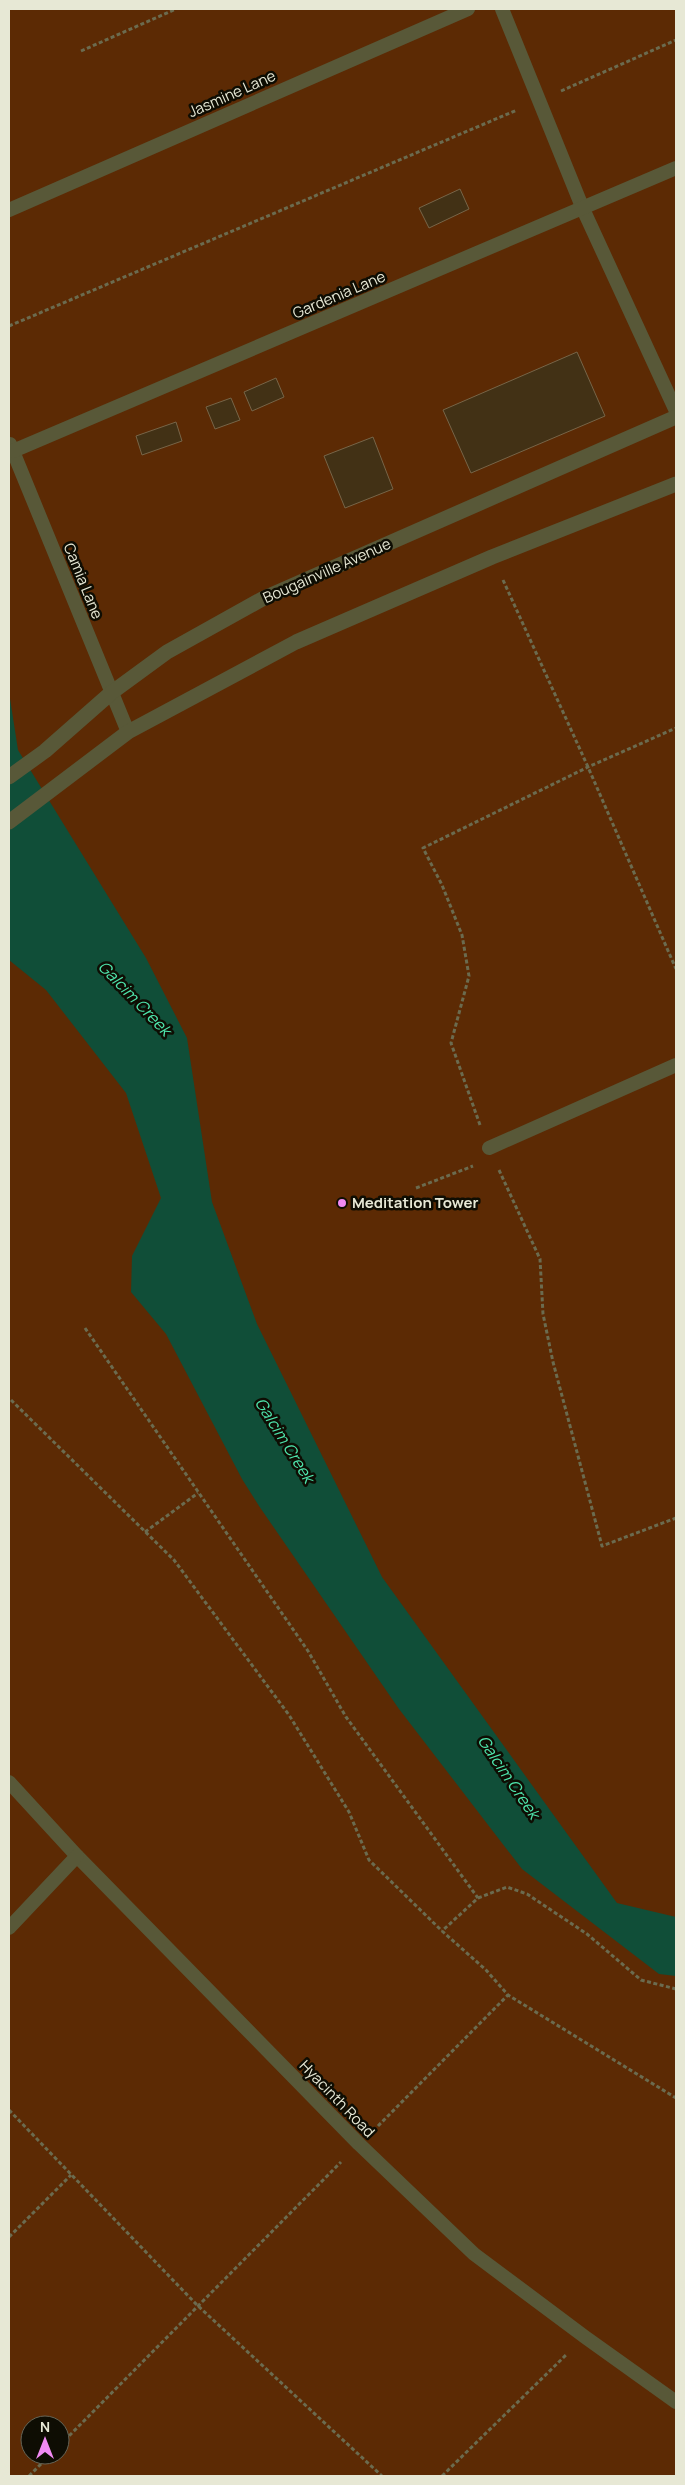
<svg xmlns="http://www.w3.org/2000/svg" width="685" height="2485" font-family="Manrope,sans-serif">
  <style>
    .green { fill: #5c2a04; fill-rule: evenodd }
    .water { fill: #104e38 }
    .building { fill: #423115; stroke: #776548 }
    .lines { fill: none; stroke-linecap: round; stroke-linejoin: round }
    .path { stroke: #6b6b4f; stroke-width: 3; stroke-dasharray: 4 2.5; stroke-linecap: butt }
    .lane { stroke: #585838; stroke-width: 14 }
    .street { stroke: #585838; stroke-width: 15 }
    .poi-dot { fill: #f18af4; stroke: #0e0d03; stroke-width: 2 }
    .labels { text-anchor: middle; stroke-width: 5; stroke-linejoin: round; paint-order: stroke }
    .street-label { font-size: 15px; fill: #e7e8d5; stroke: #0e0d03 }
    .poi-label { font-size: 15px; font-weight: bold; fill: #e7e8d5; stroke: #0e0d03; text-anchor: start }
    .water-label { font-size: 16px; font-style: italic; fill: #4ee5ac; stroke: #0e0d03 }
  </style>
  <rect width="100%" height="100%" fill="#262505"/>
  <path class="green" d="M9,9H676V2476H9ZM30,2425H60V2455H30Z"/>
  <path class="water" d="M9,692L18,750L146,958L187,1038L212,1202L257,1324L382,1577L617,1903L676,1917V1976L659,1974L522,1869L399,1709L259,1506L242,1479L166,1334L131,1292L132,1256L161,1198L126,1093L46,990L9,960Z"/>
  <g class="building">
    <path d="M460,189L469,209L429,228L419,208Z"/>
    <path d="M577,352L605,416L471,473L443,410Z"/>
    <path d="M276,378L284,397L252,411L244,392Z"/>
    <path d="M231,398L240,420L215,429L206,407Z"/>
    <path d="M176,422L182,441L142,455L136,436Z"/>
    <path d="M373,437L393,489L345,508L324,456Z"/>
  </g>
  <g class="lines">
    <g class="path">
      <path d="M81,51L176,9"/>
      <path d="M561,91L676,40"/>
      <path d="M9,326L517,110"/>
      <path d="M503,580L588,767L676,969"/>
      <path d="M480,1125L451,1043L469,976L462,935L442,885L423,848L588,767L676,728"/>
      <path d="M499,1170L540,1259L543,1314L553,1362L602,1546L676,1518"/>
      <path d="M416,1188L473,1166"/>
      <path d="M85,1328L308,1651L346,1717L478,1898L442,1931"/>
      <path d="M11,1400L174,1560L289,1715L349,1812L369,1860L442,1931L486,1970L508,1995L676,2098"/>
      <path d="M145,1532L198,1493"/>
      <path d="M478,1898L507,1887L527,1894L587,1934L641,1980L676,1989"/>
      <path d="M9,2110L197,2305L382,2476"/>
      <path d="M378,2126L508,1995"/>
      <path d="M9,2237L71,2175"/>
      <path d="M60,2445L341,2162"/>
      <path d="M29,2476L50,2455"/>
      <path d="M442,2476L567,2354"/>
    </g>
    <g class="lane">
      <path d="M502,9L583,209L676,411"/>
      <path d="M9,210L468,9"/>
      <path d="M10,444L128,732"/>
      <path d="M13,451L676,168"/>
      <path d="M489,1148L676,1065"/>
      <path d="M9,1782L77,1856L359,2144L474,2254L585,2337L676,2402"/>
      <path d="M9,1928L77,1856"/>
    </g>
    <g class="street">
      <path d="M9,777L45,751L111,693L167,652L264,598L676,417"/>
      <path d="M9,822L128,732L296,642L492,557L676,484"/>
    </g>
  </g>
  <circle class="poi-dot" cx="342" cy="1203" r="5"/>
  <g class="labels">
    <g class="street-label">
      <text transform="translate(232 94) rotate(-24)" y="5">Jasmine Lane</text>
      <text transform="translate(339 295) rotate(-23)" y="5">Gardenia Lane</text>
      <text transform="translate(327 571) rotate(-24)" y="5">Bougainville Avenue</text>
      <text transform="translate(83 581) rotate(68)" y="5">Camia Lane</text>
      <text transform="translate(337 2099) rotate(46)" y="5">Hyacinth Road</text>
    </g>
    <g class="poi-label">
      <text x="352" y="1208">Meditation Tower</text>
    </g>
    <g class="water-label">
      <text transform="translate(135 998) rotate(46)" y="6">Galcim Creek</text>
      <text transform="translate(285 1440) rotate(58)" y="6">Galcim Creek</text>
      <text transform="translate(509 1777) rotate(56)" y="6">Galcim Creek</text>
    </g>
  </g>
  <rect width="685" height="2485" fill="none" stroke="#e7e8d5" stroke-width="20"/>
  <g transform="translate(45 2440)"><circle r="24" fill="#0e0d03" stroke="#656557"/>
  <path d="M0-4L9 19L0 12L-9 19Z" fill="#f18af4"/>
  <text y="-8" font-size="14" font-weight="bold" text-anchor="middle" fill="#e7e8d5">N</text>
  </g>
</svg>
